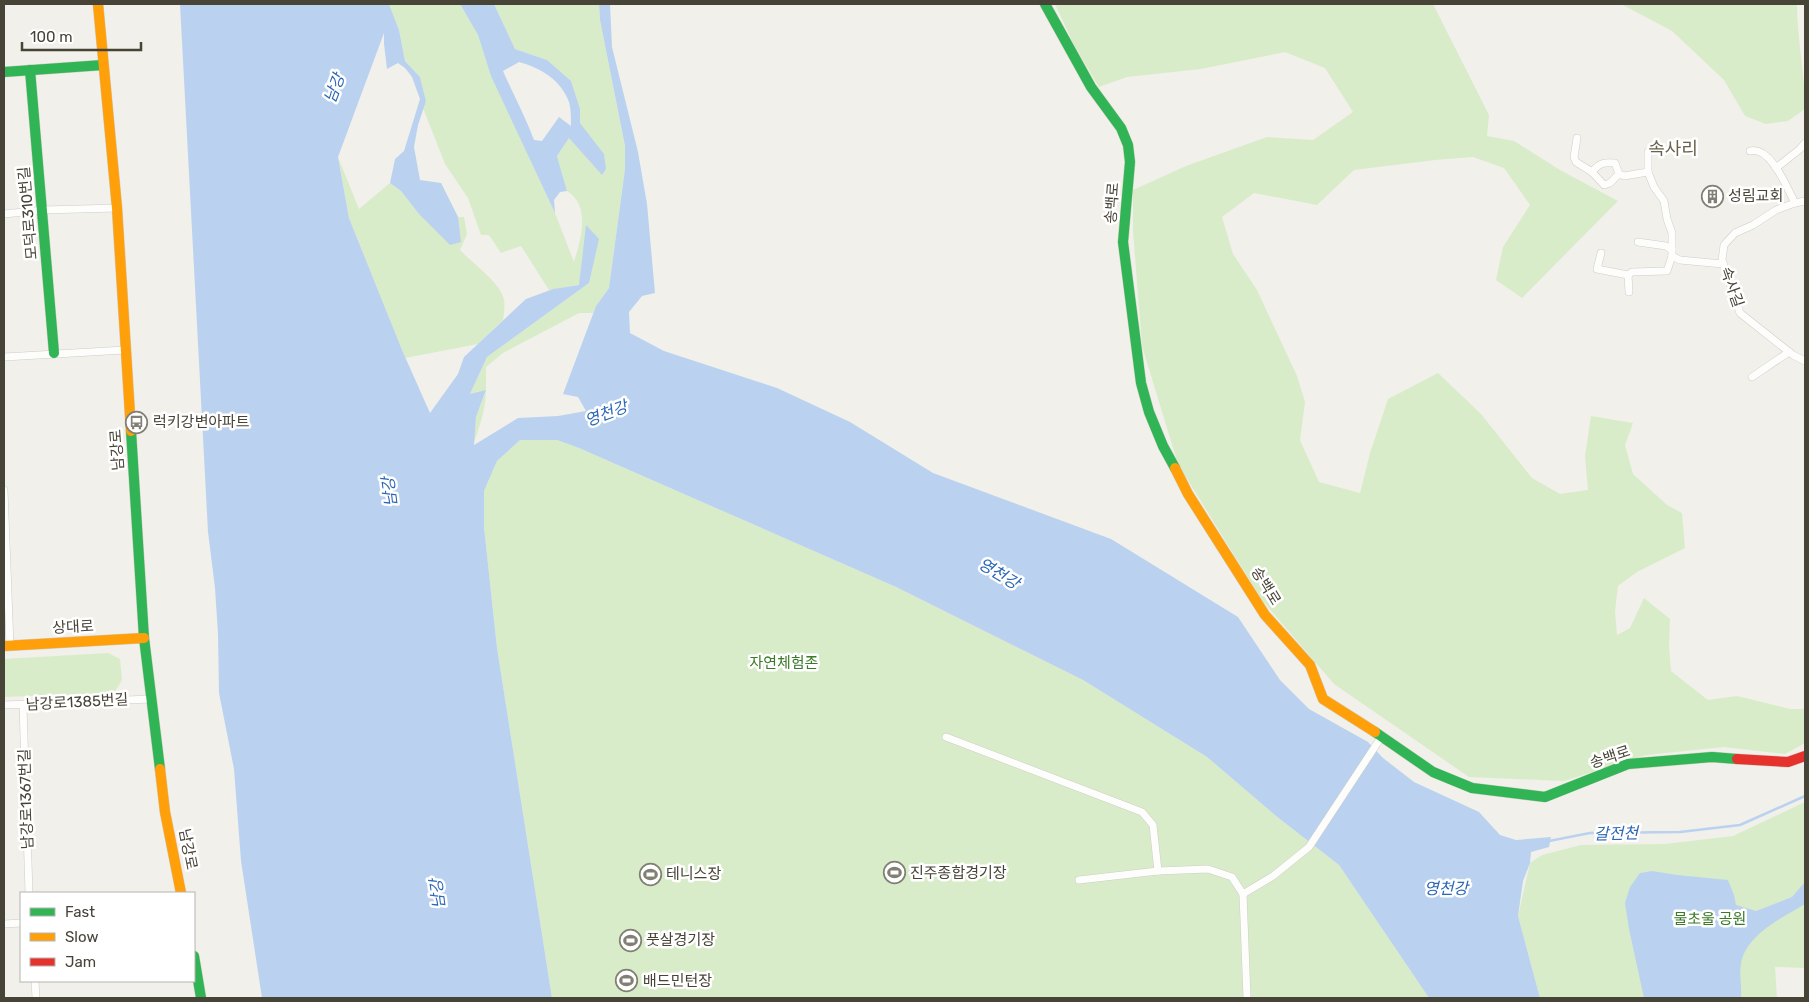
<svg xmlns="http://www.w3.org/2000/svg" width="1809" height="1002" font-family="Rubik,'Noto Sans KR',sans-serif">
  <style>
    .green { fill: #d9ecc9 }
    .water { fill: #bad2f0; fill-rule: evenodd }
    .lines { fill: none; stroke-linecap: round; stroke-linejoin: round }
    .stream { stroke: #bad2f0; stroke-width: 2.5 }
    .street-casing { stroke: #cfcdc7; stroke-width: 8 }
    .fast-casing { stroke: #d1cec1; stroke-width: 11 }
    .slow-casing { stroke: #d1cec1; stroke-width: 11 }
    .jam-casing { stroke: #d1cec1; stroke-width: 11 }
    .street { stroke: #fdfdfc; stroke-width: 7 }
    .fast { stroke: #30b455; stroke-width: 10 }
    .slow { stroke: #ff9f0a; stroke-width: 10 }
    .jam { stroke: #e5322d; stroke-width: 10 }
    .labels { text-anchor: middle; stroke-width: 5; stroke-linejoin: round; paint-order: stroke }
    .poi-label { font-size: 15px; fill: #474336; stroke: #fff; text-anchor: start }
    .street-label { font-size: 15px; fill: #474336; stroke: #fff }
    .park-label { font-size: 15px; fill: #3b7a27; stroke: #fff }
    .water-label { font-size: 16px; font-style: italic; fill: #2c67b5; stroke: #fff }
    .quarter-label { font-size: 18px; fill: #6a624c; stroke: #fff }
  </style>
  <rect width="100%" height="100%" fill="#f1f0ea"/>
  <g class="green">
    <path d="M389,4H460L478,35L492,76L555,213L574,262C581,239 591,206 567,191L557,156L569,138H590L579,122L580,109L547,60L515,49L494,4H599L600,20L625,146V169L609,288L596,306L593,313H579L503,353L486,367C486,375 486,382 486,390C486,409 479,428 473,445L476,417L486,391L470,394L487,357L589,283L549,290L521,246L501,253L489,235H481L468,198L445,164L423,108L426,101L420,77L405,61L399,30Z"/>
    <path d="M1055,4H1433L1489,115L1487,136L1514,141L1560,170L1618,201L1522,298L1496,280L1503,247L1530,205L1504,168L1473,157L1435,160L1354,170L1317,205L1254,193L1222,217L1233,254L1257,290L1297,376L1305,402L1300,440L1319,482L1360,493L1370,453L1388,399L1438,373L1481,414L1532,478L1560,494L1588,490L1585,456L1591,416L1633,423L1625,445L1633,474L1667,505L1682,513L1685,548L1637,572L1618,586L1615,611L1617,635L1630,628L1644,598L1670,619L1669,646L1671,671L1708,700L1737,696L1790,709H1805V743L1785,754L1724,747L1646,755L1564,781L1469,777L1334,684L1261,599L1178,464L1142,346L1133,231V190L1186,166L1267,137L1313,140L1353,112L1325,68L1285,52L1201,69L1127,77L1099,87L1074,45Z"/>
    <path d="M1621,4H1797C1797,39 1805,74 1805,109L1788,121L1766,124L1745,116L1724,80L1672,31Z"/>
    <path d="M338,157L359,209L390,183L401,191L419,214L441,183L458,217H464L467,234L460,250C471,262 502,284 504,300C505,306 504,314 503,320L478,344L405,358L349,218Z"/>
    <path d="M520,440H557L579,448L896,587L1083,680L1207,757L1276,816L1339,865L1429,998H552L497,648L484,527V491L497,461Z"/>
    <path d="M108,653L120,659L122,680L114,693L4,697V659Z"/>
    <path d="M1805,802V968L1775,967L1777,998H1540L1518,916L1530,863L1542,855L1581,845L1665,844L1733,836Z"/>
  </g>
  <g class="water">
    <path d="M180,4H389L399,30L405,61L420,77L426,101L418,125L414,147L420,180L441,183L458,217L461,242L450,245L419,214L401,191L390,183L395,159L404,151L420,99L412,77L405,68L398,63L387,69L384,44V33L338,157L349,218L402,350L430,413L458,374L464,357L526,299L553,289L579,285L586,225L599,239L589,283L487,357L470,394L486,390L476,417L474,445L518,418L558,416L586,411L578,397L563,394L596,306L609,288L625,169V146L600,20L599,4H610L612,47L638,152L647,204L655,293L642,296L629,312L630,333L664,351L777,388L850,422L933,473L1111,539L1238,617L1280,680L1309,709L1368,742L1383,758L1414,782L1479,812L1500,835L1516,840L1551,837L1549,847L1531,852L1530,863L1523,881L1518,916L1540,998H1429L1339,865L1276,816L1207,757L1083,680L896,587L579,448L557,440H520L497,461L484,491V527L497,648L552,998H262L241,861L234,769L219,693L218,634L215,588L208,532Z"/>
    <path d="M460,4H494L515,49L547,60L571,81L580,109V123L604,154L606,169L602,175L569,138L557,156L567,191L560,192L554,200L555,213L491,76L478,35ZM519,62C541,68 561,80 569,102C571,109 571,119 571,126L559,117L542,141L534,140C525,116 513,94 503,71Z"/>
    <path d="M1652,871L1677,875L1728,880L1734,895L1736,905L1756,911L1792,897L1805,882V904C1782,918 1747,934 1741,963C1739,975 1742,986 1741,998H1644L1629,929L1625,903L1630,887L1640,873Z"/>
  </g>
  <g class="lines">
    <path class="stream" d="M1549,841L1590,833L1680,832L1740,825L1805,796"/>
    <defs>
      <g id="street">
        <path d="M1577,138L1574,157L1576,162L1592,172L1604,185L1610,183L1619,174L1624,176L1648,172L1654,187L1664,201L1667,219L1672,233V256L1680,260L1723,264"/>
        <path d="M1750,151C1771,146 1787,188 1795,203"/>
        <path d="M1648,152V172"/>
        <path d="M1776,168L1800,149L1805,143"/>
        <path d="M1592,172C1599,163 1604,162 1615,163L1619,174"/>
        <path d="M1805,201L1795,203L1776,210L1753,225L1735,233L1724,245L1722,260L1740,313L1793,355L1805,361"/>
        <path d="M4,214L43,210L117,208"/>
        <path d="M1638,242L1666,246L1672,250"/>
        <path d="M1601,253L1597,269L1628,275L1632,272L1667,271L1672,256"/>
        <path d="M1628,275L1629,292"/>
        <path d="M4,357L125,350"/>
        <path d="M1752,377L1789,352"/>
        <path d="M4,490L10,646"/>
        <path d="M4,705L151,699"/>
        <path d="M23,705L29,893"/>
        <path d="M946,737L1142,812L1153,825L1158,871"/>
        <path d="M1079,880L1158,871L1208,869L1232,877L1243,894L1247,998"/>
        <path d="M1243,894L1273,876L1309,847L1382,736"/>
        <path d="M4,924L21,923"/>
        <path d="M35,981L36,998"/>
      </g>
      <g id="fast">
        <path d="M1045,4L1091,87L1121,128L1128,145L1130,162L1123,242L1141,383L1149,412L1163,446L1175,468"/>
        <path d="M30,70L54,353"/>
        <path d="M4,72L103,65"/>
        <path d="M131,431L144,638L160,769"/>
        <path d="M1375,732L1433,772L1472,788L1545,797L1628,764L1712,757L1737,759"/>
        <path d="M194,956L201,998"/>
      </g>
      <g id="slow">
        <path d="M98,4L117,208L131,431"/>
        <path d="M1175,468L1188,494L1265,615L1310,665L1323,699L1375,732"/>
        <path d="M4,646L144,638"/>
        <path d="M160,769L165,812L181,893"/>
      </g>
      <path id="jam" d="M1737,759L1788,762L1805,756"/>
    </defs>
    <use href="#street" class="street-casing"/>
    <use href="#fast" class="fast-casing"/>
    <use href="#slow" class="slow-casing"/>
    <use href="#jam" class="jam-casing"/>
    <use href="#street" class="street"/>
    <use href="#fast" class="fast"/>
    <use href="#slow" class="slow"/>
    <use href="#jam" class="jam"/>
  </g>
  <defs>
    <symbol id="building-ring" viewBox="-11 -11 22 22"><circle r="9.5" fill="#fff" stroke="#828075" stroke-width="1.5"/><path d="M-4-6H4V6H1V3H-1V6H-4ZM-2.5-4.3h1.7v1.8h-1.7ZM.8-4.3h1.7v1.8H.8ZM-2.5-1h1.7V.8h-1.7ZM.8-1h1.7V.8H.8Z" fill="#828075"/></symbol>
    <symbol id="bus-ring" viewBox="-11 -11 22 22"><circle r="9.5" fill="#fff" stroke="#828075" stroke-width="1.5"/><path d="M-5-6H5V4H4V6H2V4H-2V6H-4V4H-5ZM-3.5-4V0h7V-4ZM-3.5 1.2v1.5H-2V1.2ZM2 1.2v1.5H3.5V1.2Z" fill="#828075"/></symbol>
    <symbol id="stadium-ring" viewBox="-11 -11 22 22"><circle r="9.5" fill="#fff" stroke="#828075" stroke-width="1.5"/><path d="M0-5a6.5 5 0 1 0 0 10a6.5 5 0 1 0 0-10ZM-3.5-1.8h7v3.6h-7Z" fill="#828075"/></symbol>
  </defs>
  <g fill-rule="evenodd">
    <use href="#building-ring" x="1700" y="184" width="25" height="25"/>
    <use href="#bus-ring" x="124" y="410" width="25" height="25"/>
    <use href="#stadium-ring" x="882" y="860" width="25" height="25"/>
    <use href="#stadium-ring" x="638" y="862" width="25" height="25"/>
    <use href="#stadium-ring" x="618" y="928" width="25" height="25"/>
    <use href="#stadium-ring" x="614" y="968" width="25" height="25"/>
  </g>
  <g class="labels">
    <g class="poi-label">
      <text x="1728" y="201">성림교회</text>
      <text x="153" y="427">럭키강변아파트</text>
      <text x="910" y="878">진주종합경기장</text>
      <text x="666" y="879">테니스장</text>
      <text x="646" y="945">풋살경기장</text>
      <text x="643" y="986">배드민턴장</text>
    </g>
    <g class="street-label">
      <text transform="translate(1112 203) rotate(-86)" y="5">송백로</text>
      <text transform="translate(28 213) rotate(-95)" y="5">모덕로310번길</text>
      <text transform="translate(1732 287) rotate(71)" y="5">속사길</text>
      <text transform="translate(117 450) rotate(-94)" y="5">남강로</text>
      <text transform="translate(1266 586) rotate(58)" y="5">송백로</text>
      <text transform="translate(73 627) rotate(-3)" y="5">상대로</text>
      <text transform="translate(77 702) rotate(-3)" y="5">남강로1385번길</text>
      <text transform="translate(1610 757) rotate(-18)" y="5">송백로</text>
      <text transform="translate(26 799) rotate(-92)" y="5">남강로1367번길</text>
      <text transform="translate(188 849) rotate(79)" y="5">남강로</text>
    </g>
    <g class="park-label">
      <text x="784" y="668">자연체험존</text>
      <text x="1710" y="924">물초울 공원</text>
    </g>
    <g class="water-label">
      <text transform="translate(334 88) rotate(-69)" y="6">남강</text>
      <text transform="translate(606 413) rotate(-21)" y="6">영천강</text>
      <text transform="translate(389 492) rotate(-97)" y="6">남강</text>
      <text transform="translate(999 573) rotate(31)" y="6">영천강</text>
      <text transform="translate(1616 833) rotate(-1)" y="6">갈전천</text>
      <text x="1446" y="894">영천강</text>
      <text transform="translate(437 894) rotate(-97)" y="6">남강</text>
    </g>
    <g class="quarter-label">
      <text x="1673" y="155">속사리</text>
    </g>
  </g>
  <rect width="1809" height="1002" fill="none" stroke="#474336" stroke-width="10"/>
  <rect x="20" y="892" width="175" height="90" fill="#ffffff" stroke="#b5b4af"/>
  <rect x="30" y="908" width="25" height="8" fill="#30b455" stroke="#b5b4af"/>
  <text x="65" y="917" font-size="15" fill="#474336">Fast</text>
  <rect x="30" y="933" width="25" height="8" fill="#ff9f0a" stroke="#b5b4af"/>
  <text x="65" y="942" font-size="15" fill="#474336">Slow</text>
  <rect x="30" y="958" width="25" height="8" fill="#e5322d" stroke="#b5b4af"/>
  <text x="65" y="967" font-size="15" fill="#474336">Jam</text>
  <path d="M22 42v8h119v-8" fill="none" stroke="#474336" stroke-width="2.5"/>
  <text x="30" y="42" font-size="15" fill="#474336" stroke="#ffffff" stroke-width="4" paint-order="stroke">100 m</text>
</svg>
